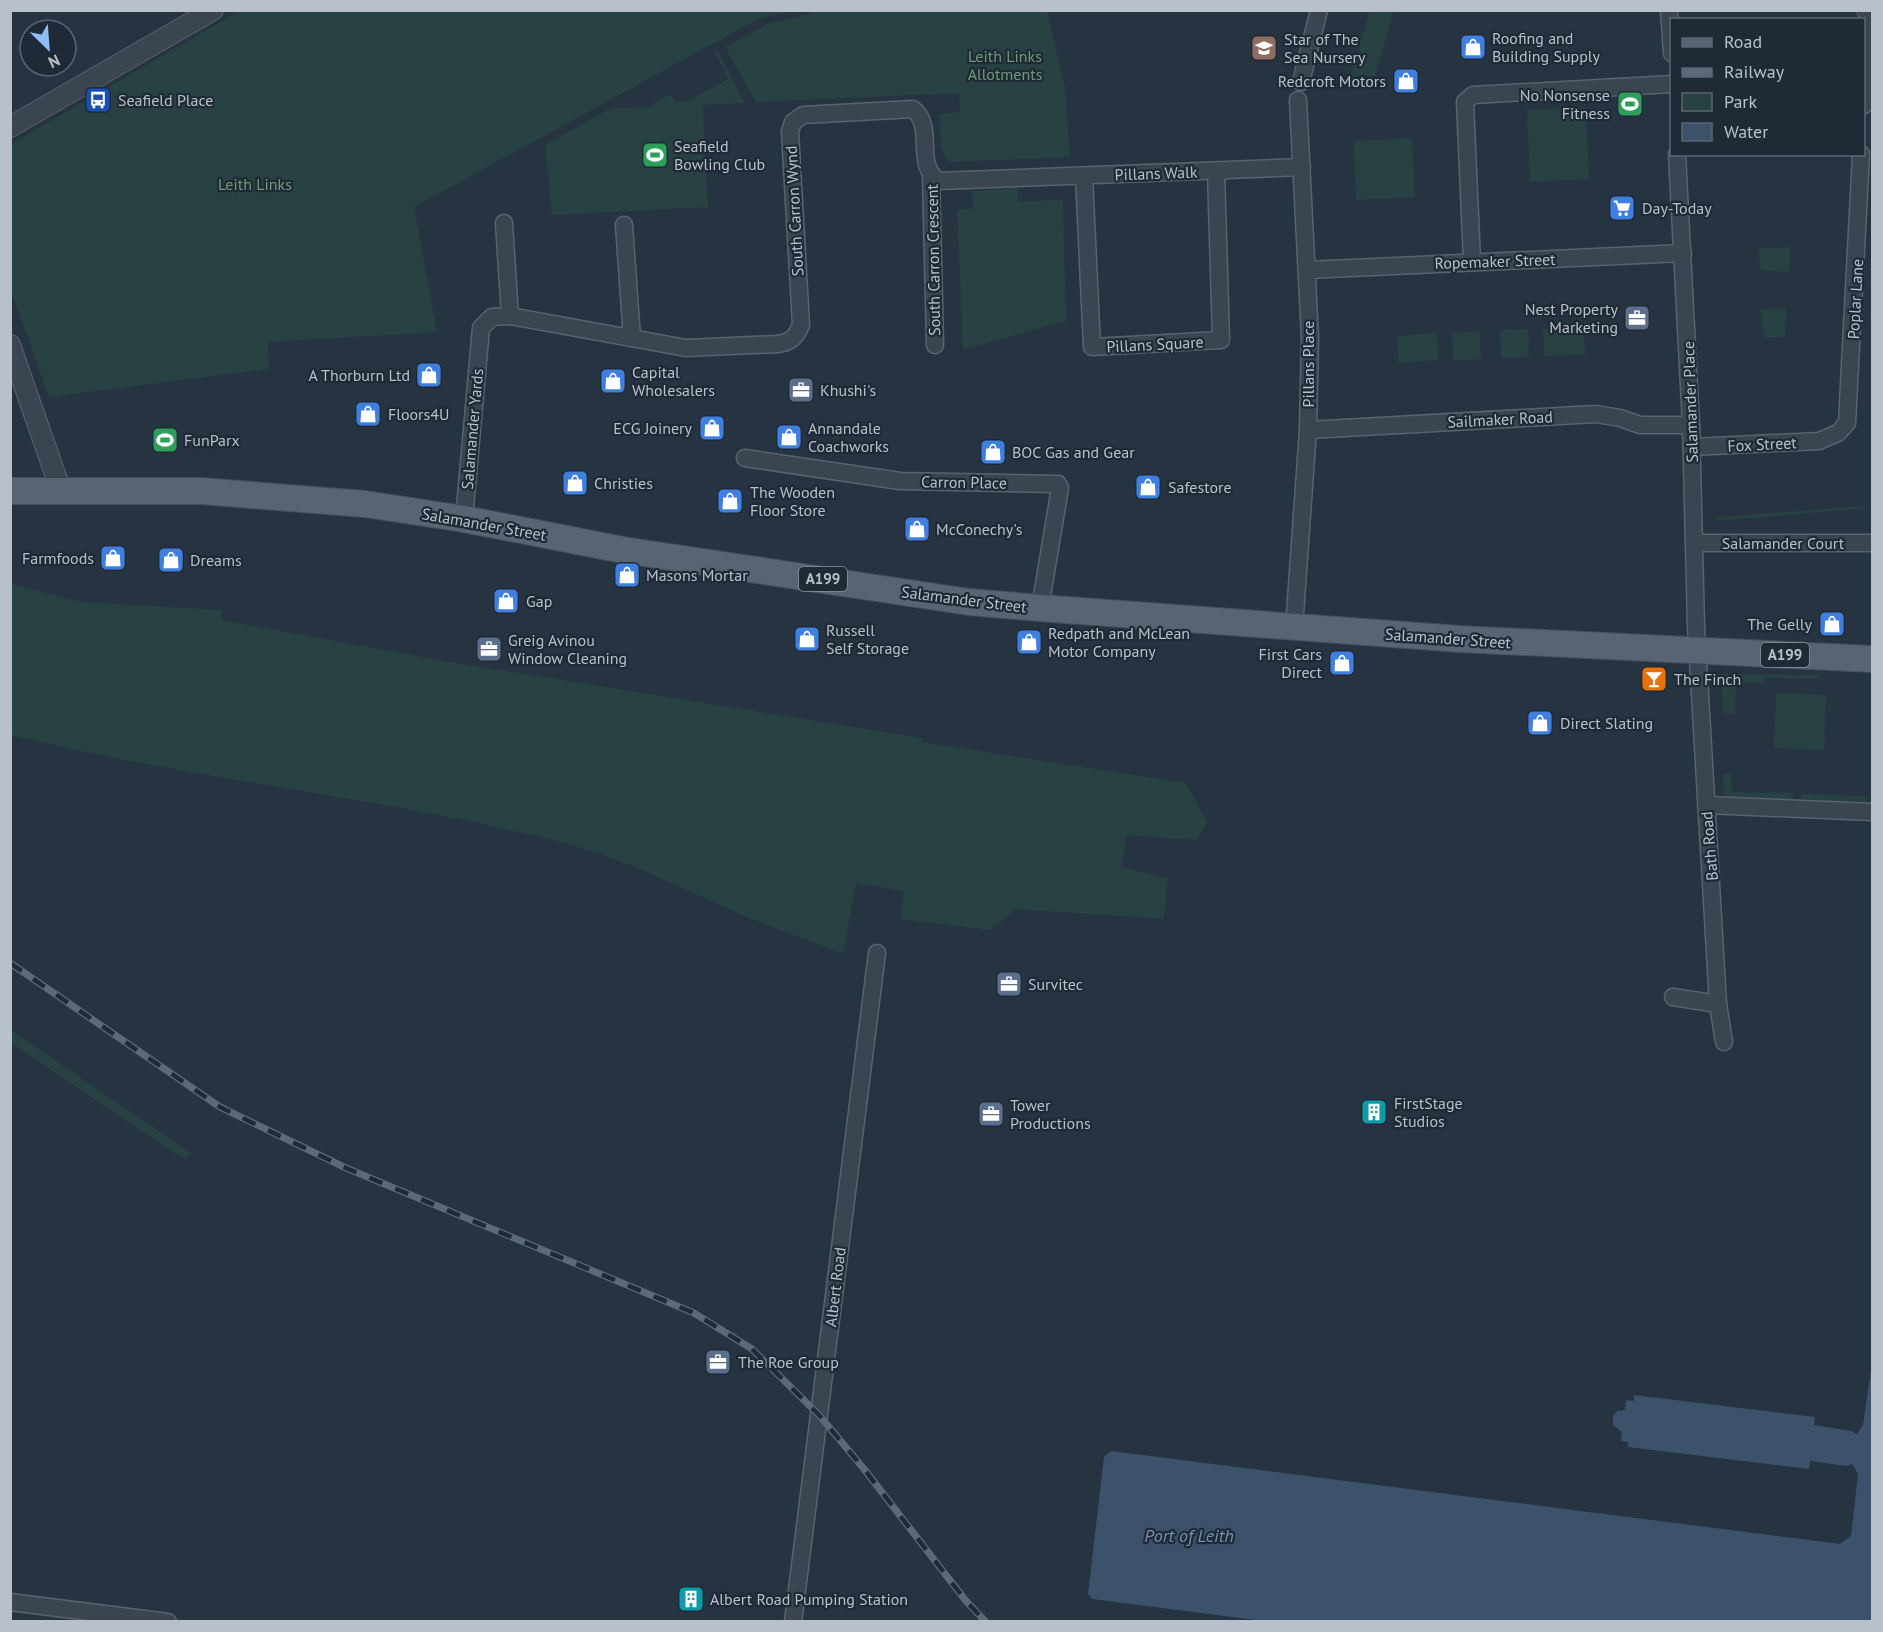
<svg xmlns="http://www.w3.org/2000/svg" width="1883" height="1632" font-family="'PT Sans',sans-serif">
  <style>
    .green { fill: #284142 }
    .water { fill: #3b526a }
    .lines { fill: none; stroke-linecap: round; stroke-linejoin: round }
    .minor-casing { stroke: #58636e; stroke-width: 19 }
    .tertiary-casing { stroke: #58636e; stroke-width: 22 }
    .primary-casing { stroke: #444e5a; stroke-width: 28 }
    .minor { stroke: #3a4551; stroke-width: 16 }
    .tertiary { stroke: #3a4551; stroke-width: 20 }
    .primary { stroke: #586471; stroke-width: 26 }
    .rail-casing { stroke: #5c6978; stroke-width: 7 }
    .rail { stroke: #1f2a36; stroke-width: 4.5; stroke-dasharray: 14; stroke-linecap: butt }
    .labels { text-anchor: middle; stroke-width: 4.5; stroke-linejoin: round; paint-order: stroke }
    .shield { fill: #1f2a36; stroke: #89939e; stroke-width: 1.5 }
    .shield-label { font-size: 15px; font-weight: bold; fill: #b7c0cb }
    .poi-label { font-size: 16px; fill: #b7c0cb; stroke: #1f2a36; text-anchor: start }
    .park-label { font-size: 16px; fill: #6e9c76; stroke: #1f2a36 }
    .street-label { font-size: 16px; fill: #b7c0cb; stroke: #1f2a36 }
    .water-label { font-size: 18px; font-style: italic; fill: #7792ae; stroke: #1f2a36 }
  </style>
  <rect width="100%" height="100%" fill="#263341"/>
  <g class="green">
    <path d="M822,10L1047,11L1065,88L1070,157L949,162L941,149L939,114L960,112L959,93L756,102L725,47L768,24Z"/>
    <path d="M1370,10L1394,11L1375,76L1350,77Z"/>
    <path d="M239,11V10L792,11L760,18L414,207L437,332L268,342L269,369L49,397L11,291V144Z"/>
    <path d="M717,50L745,103L703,105L708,207L552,215L545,145L611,108L654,107L655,102L671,94L676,102H686L728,79L715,52Z"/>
    <path d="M1586,107L1589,179L1530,182L1527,110Z"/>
    <path d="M1412,138L1415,197L1356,200L1354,141Z"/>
    <path d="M1018,188V202L1063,199L1066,321L963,350L957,210L973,209L972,191Z"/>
    <path d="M1791,247L1789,272L1761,270L1758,248Z"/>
    <path d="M1786,308L1785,337L1764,338L1761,309Z"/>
    <path d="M1584,327L1585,355L1544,356L1543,329Z"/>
    <path d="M1528,329L1529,357L1501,358L1500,330Z"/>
    <path d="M1480,331L1481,359L1453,361L1452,333Z"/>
    <path d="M1437,333L1438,360L1398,363L1397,336Z"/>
    <path d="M1867,506V508L1717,521L1716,517Z"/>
    <path d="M11,584L81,602L221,610V620L450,662L922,738V742L1186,783L1207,822L1197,840L1126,835L1122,867L1168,878L1164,919L1016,909L990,930L900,919L904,891L856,883L843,954C807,939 769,927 733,911C675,885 620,857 557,841C377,796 191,780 11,735Z"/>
    <path d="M1722,674L1819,675V679L1764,678V683H1736L1735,714L1723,713Z"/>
    <path d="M1776,693L1826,695L1824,750L1774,748Z"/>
    <path d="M1723,774H1731L1732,792L1793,793V805L1724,800Z"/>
    <path d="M1801,794L1867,796L1866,807L1802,804Z"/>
    <path d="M11,1030L191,1153L186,1159L171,1151L11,1043Z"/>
  </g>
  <path class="water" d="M1872,1363V1621L1271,1622L1092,1599L1088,1594L1104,1457L1111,1451L1840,1544L1851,1536L1858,1474L1852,1464L1847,1466L1810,1461L1809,1469L1628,1447V1442L1621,1441L1622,1432L1613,1425V1417L1617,1411L1625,1410L1626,1400L1634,1401V1395L1815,1417L1814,1425L1851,1431L1857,1434L1863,1425Z"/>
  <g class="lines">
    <defs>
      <g id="minor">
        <path d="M1669,10L1672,53"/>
        <path d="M1301,82L1319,10"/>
        <path d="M1864,105L1868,11"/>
        <path d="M1677,154L1691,425L1696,626L1718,1004L1724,1042"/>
        <path d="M931,176L935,345"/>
        <path d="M1084,176L1092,347L1221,340L1216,171"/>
        <path d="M504,223L510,316"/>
        <path d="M624,225L632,338"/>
        <path d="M1472,261L1465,102L1473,95L1672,84"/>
        <path d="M1307,270L1683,253"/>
        <path d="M1308,430L1596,414L1620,418L1640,425H1691"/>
        <path d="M1692,447L1819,441L1838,433L1847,423L1861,154"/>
        <path d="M745,458L900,481L1058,484L1060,488L1040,608"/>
        <path d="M464,519L481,328L492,317L510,316L686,348L778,344C791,342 796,337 801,325L790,132L793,122L803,115L913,109C936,127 913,165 939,181L1302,167"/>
        <path d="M1694,543H1872"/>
        <path d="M1294,628L1308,430L1310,338L1298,100"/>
        <path d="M1706,805L1872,812"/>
        <path d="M1673,997L1718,1004"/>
        <path d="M10,1602L168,1622"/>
        <path d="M793,1622L877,953"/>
      </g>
      <g id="tertiary">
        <path d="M1867,10L1872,11"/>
        <path d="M10,127L213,10"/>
        <path d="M10,345L61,491"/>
      </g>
      <path id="primary" d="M10,491H201L365,504L464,519L623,550L969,602L1040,608L1460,639L1872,659"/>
    </defs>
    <use href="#minor" class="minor-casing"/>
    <use href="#tertiary" class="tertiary-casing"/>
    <use href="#primary" class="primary-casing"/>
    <use href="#minor" class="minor"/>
    <use href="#tertiary" class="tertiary"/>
    <use href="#primary" class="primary"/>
    <defs>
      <path id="rail" d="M10,963L220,1107L346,1168L694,1313L752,1349L819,1415L864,1469L966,1601L986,1622"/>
    </defs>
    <use href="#rail" class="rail-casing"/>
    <use href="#rail" class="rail"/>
  </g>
  <defs>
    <symbol id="shop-square" viewBox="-11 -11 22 22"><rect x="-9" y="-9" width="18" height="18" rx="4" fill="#3f7fe0" stroke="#1f2a36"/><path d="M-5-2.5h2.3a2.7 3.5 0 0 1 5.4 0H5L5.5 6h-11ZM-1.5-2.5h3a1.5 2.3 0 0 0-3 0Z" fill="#fff"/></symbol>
    <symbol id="school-square" viewBox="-11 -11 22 22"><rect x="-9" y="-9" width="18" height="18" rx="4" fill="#8d6e63" stroke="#1f2a36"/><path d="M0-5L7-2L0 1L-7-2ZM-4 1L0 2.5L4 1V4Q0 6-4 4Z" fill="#fff"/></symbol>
    <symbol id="bus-square" viewBox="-11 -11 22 22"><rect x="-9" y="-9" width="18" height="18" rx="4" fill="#1a4fb4" stroke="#1f2a36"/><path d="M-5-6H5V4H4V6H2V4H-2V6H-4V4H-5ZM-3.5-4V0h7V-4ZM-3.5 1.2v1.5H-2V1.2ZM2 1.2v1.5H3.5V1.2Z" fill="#fff"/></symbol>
    <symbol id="stadium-square" viewBox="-11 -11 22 22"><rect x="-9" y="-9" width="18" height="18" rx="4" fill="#2e9e5b" stroke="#1f2a36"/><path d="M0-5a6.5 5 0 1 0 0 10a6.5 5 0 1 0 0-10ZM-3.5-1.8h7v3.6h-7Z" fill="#fff"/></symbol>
    <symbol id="supermarket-square" viewBox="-11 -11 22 22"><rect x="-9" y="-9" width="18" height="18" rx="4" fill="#3f7fe0" stroke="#1f2a36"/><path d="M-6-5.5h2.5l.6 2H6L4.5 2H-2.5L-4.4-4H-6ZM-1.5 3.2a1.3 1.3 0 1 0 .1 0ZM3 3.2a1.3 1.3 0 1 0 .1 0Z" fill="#fff"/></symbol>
    <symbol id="office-square" viewBox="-11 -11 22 22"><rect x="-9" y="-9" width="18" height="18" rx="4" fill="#5c6f8a" stroke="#1f2a36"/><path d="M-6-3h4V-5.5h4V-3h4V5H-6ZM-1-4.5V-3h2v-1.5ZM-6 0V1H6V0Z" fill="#fff"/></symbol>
    <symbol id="bar-square" viewBox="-11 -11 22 22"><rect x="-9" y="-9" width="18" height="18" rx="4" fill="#e8710a" stroke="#1f2a36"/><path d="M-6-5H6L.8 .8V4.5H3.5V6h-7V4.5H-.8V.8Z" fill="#fff"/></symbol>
    <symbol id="building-square" viewBox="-11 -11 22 22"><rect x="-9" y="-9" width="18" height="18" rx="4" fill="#0f9aa8" stroke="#1f2a36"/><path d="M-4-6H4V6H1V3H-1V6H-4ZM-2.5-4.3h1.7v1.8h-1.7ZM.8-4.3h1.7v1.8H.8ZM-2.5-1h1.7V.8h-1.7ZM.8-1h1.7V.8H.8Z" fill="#fff"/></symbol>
  </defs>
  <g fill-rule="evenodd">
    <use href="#shop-square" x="1458" y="32" width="30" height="30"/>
    <use href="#school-square" x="1249" y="33" width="30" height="30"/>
    <use href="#shop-square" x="1391" y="66" width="30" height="30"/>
    <use href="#bus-square" x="83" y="85" width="30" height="30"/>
    <use href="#stadium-square" x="1615" y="89" width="30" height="30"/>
    <use href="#stadium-square" x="640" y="140" width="30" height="30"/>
    <use href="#supermarket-square" x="1607" y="193" width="30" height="30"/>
    <use href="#office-square" x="1622" y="303" width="30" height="30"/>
    <use href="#shop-square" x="414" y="360" width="30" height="30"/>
    <use href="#shop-square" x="598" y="366" width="30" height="30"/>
    <use href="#office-square" x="786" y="375" width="30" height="30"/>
    <use href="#shop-square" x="353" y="399" width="30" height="30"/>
    <use href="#shop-square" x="697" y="413" width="30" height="30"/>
    <use href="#shop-square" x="774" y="422" width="30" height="30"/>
    <use href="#stadium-square" x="150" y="425" width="30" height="30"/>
    <use href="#shop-square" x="978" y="437" width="30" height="30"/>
    <use href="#shop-square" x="560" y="468" width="30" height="30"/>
    <use href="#shop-square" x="1133" y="472" width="30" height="30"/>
    <use href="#shop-square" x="715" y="486" width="30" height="30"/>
    <use href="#shop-square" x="902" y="514" width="30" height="30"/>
    <use href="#shop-square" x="98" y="543" width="30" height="30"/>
    <use href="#shop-square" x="156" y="545" width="30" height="30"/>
    <use href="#shop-square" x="612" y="560" width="30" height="30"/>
    <use href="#shop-square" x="491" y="586" width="30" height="30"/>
    <use href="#shop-square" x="1817" y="609" width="30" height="30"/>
    <use href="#shop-square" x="792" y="624" width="30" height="30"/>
    <use href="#shop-square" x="1014" y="627" width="30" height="30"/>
    <use href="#office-square" x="474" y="634" width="30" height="30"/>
    <use href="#shop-square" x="1327" y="648" width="30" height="30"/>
    <use href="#bar-square" x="1639" y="664" width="30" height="30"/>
    <use href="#shop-square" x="1525" y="708" width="30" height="30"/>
    <use href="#office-square" x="994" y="969" width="30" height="30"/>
    <use href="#building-square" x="1359" y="1097" width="30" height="30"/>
    <use href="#office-square" x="976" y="1099" width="30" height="30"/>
    <use href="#office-square" x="703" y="1347" width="30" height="30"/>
    <use href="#building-square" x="676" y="1584" width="30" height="30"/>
  </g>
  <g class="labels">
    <g class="shield">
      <rect x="799" y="567" width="48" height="24" rx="4.5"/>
      <rect x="1761" y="643" width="48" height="24" rx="4.5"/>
    </g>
    <g class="shield-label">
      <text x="823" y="584">A199</text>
      <text x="1785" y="660">A199</text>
    </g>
    <g class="poi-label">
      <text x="1492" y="44">Roofing and<tspan x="1492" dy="18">Building Supply</tspan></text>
      <text x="1284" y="45">Star of The<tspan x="1284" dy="18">Sea Nursery</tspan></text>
      <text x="1386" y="87" text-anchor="end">Redcroft Motors</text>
      <text x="1610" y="101" text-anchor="end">No Nonsense<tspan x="1610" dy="18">Fitness</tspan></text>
      <text x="118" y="106">Seafield Place</text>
      <text x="674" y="152">Seafield<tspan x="674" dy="18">Bowling Club</tspan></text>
      <text x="1642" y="214">Day-Today</text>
      <text x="1618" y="315" text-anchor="end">Nest Property<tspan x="1618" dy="18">Marketing</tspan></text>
      <text x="632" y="378">Capital<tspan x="632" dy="18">Wholesalers</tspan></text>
      <text x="410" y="381" text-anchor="end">A Thorburn Ltd</text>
      <text x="820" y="396">Khushi's</text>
      <text x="388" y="420">Floors4U</text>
      <text x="692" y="434" text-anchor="end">ECG Joinery</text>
      <text x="808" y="434">Annandale<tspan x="808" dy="18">Coachworks</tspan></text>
      <text x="184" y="446">FunParx</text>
      <text x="1012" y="458">BOC Gas and Gear</text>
      <text x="594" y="489">Christies</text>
      <text x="1168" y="493">Safestore</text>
      <text x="750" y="498">The Wooden<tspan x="750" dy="18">Floor Store</tspan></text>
      <text x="936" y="535">McConechy's</text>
      <text x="94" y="564" text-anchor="end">Farmfoods</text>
      <text x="190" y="566">Dreams</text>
      <text x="646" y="581">Masons Mortar</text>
      <text x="526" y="607">Gap</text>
      <text x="1812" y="630" text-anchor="end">The Gelly</text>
      <text x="826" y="636">Russell<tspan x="826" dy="18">Self Storage</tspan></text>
      <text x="1048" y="639">Redpath and McLean<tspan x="1048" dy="18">Motor Company</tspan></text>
      <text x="508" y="646">Greig Avinou<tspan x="508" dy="18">Window Cleaning</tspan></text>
      <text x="1322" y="660" text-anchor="end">First Cars<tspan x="1322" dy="18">Direct</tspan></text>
      <text x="1674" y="685">The Finch</text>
      <text x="1560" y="729">Direct Slating</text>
      <text x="1028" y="990">Survitec</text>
      <text x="1394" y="1109">FirstStage<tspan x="1394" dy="18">Studios</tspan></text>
      <text x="1010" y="1111">Tower<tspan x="1010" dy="18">Productions</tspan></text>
      <text x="738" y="1368">The Roe Group</text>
      <text x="710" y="1605">Albert Road Pumping Station</text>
    </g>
    <g class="park-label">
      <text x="1005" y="62">Leith Links<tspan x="1005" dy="18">Allotments</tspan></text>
      <text x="255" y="190">Leith Links</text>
    </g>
    <g class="street-label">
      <text transform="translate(1156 173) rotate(-2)" y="6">Pillans Walk</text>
      <text transform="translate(794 211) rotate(-93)" y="6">South Carron Wynd</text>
      <text transform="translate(933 260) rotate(-91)" y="6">South Carron Crescent</text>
      <text transform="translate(1495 261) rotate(-2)" y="6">Ropemaker Street</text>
      <text transform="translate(1855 299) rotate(-87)" y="6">Poplar Lane</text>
      <text transform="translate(1155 344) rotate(-3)" y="6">Pillans Square</text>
      <text transform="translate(1308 364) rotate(-90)" y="6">Pillans Place</text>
      <text transform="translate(1690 402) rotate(-92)" y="6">Salamander Place</text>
      <text transform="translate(1500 419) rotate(-3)" y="6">Sailmaker Road</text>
      <text transform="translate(472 429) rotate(-85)" y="6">Salamander Yards</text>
      <text transform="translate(1762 444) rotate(-3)" y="6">Fox Street</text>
      <text transform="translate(964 482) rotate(1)" y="6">Carron Place</text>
      <text transform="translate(484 524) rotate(10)" y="6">Salamander Street</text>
      <text x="1783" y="549">Salamander Court</text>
      <text transform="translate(964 599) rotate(7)" y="6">Salamander Street</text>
      <text transform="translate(1448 638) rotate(4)" y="6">Salamander Street</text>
      <text transform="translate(1709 846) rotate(-95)" y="6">Bath Road</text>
      <text transform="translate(835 1287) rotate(-83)" y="6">Albert Road</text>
    </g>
    <g class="water-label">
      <text x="1189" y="1542">Port of Leith</text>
    </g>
  </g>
  <rect width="1883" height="1632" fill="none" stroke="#b7c0cb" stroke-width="24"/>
  <rect x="1670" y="18" width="195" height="138" fill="#1f2a36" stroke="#5c6672" stroke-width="1.5"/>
  <rect x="1682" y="38" width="30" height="9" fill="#586471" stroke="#5c6672" stroke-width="1.5"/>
  <text x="1724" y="48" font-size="18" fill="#b7c0cb">Road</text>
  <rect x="1682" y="68" width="30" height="9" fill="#5c6978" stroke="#5c6672" stroke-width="1.5"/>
  <text x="1724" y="78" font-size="18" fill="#b7c0cb">Railway</text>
  <rect x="1682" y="93" width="30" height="18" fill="#284142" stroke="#5c6672" stroke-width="1.5"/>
  <text x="1724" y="108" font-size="18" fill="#b7c0cb">Park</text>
  <rect x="1682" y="123" width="30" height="18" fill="#3b526a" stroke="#5c6672" stroke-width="1.5"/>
  <text x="1724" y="138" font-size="18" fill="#b7c0cb">Water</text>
  <g transform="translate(48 48) rotate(155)"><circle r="28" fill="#1f2a36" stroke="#5c6672" stroke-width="1.5"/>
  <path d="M0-4.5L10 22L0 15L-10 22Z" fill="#8fbdf8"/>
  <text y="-9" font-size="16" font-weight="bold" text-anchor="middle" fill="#b7c0cb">N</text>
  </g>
</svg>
